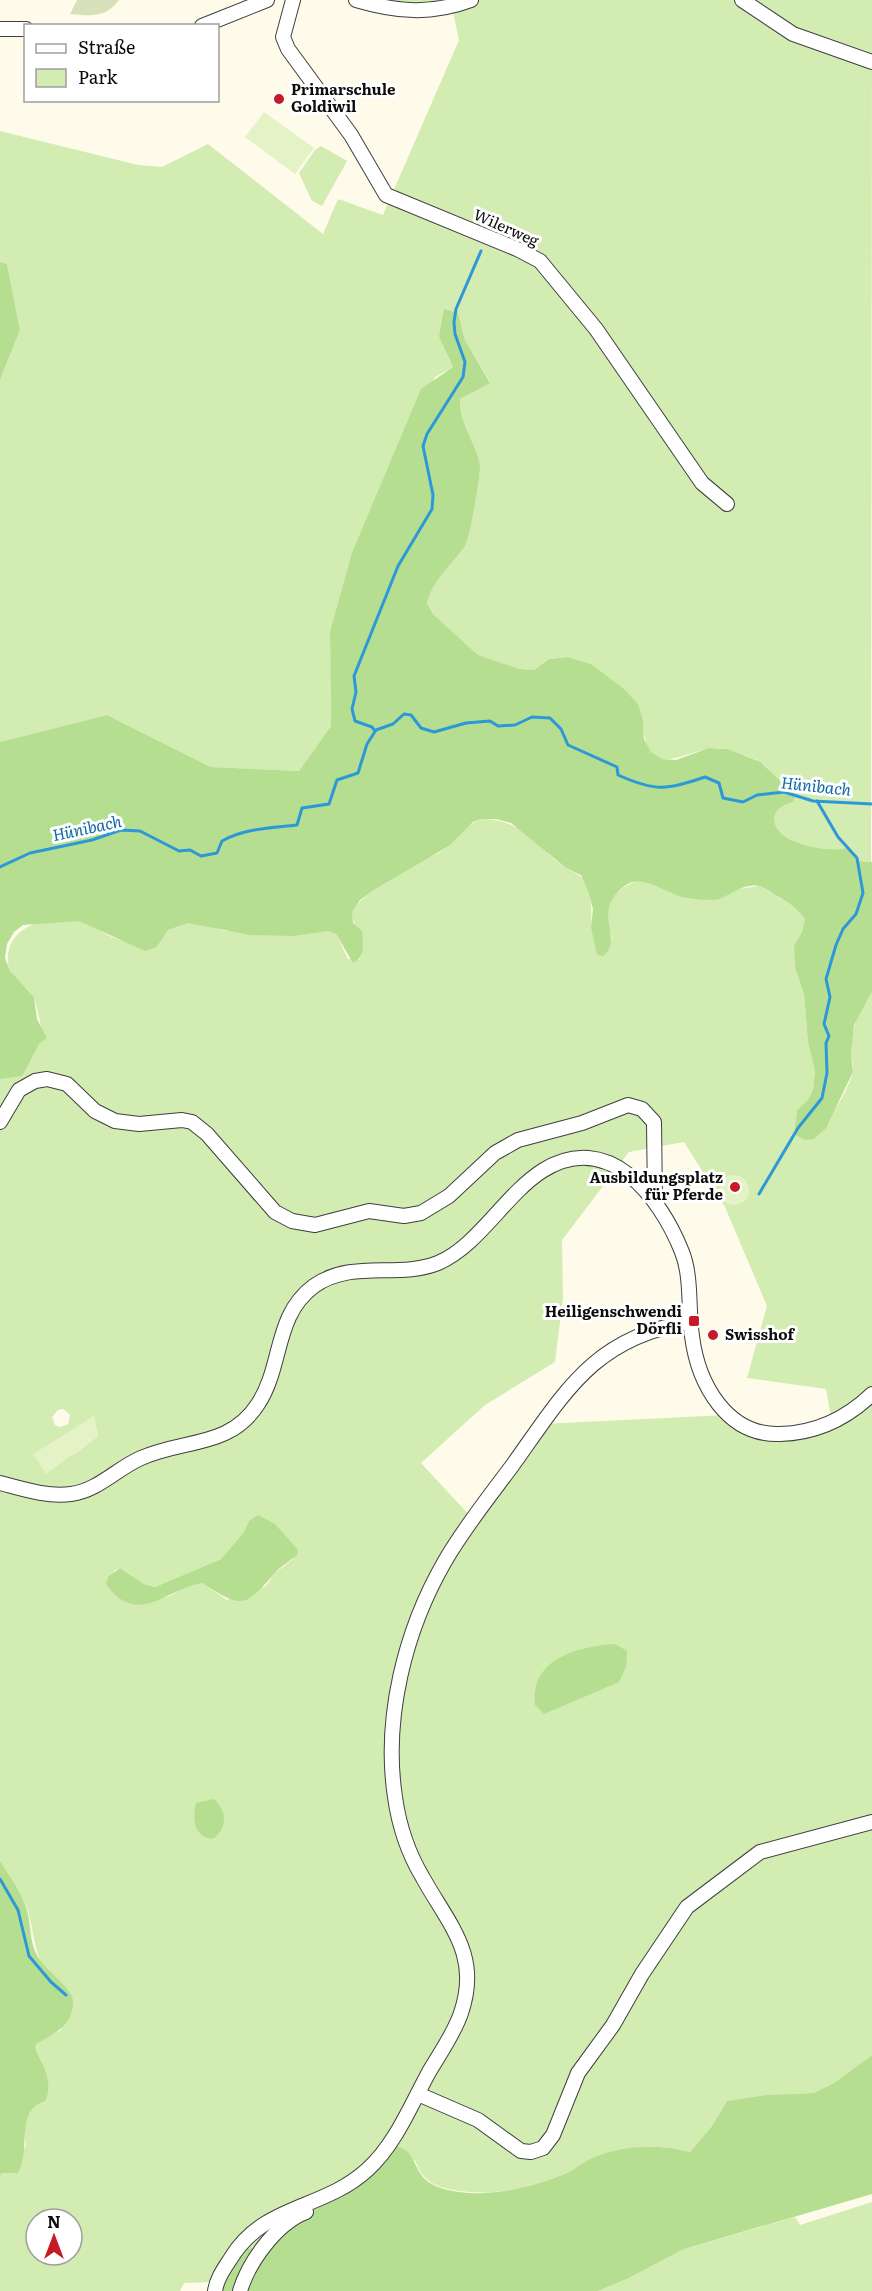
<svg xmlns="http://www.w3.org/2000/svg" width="872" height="2291" font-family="Literata,serif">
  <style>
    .green { fill: #d2ecb2; fill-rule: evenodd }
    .forest { fill: #b6de90 }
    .cemetery { fill: #d7e2bb }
    .pitch { fill: #e4f3c5 }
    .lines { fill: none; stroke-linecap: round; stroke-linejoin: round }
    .stream { stroke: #2d98d8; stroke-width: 3 }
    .minor-casing { stroke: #3f3f3f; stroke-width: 16 }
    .minor { stroke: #fff; stroke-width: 14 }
    .poi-dot { fill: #c71a27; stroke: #fff; stroke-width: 2 }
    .labels { text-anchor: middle; stroke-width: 6; stroke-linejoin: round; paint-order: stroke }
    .poi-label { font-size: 15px; font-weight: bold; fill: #0c0c0c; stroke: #fff; text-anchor: start }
    .street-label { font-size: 15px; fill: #0c0c0c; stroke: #fff }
    .water-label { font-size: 16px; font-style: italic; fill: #0c68a7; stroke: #fff }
  </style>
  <rect width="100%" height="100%" fill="#fffbeb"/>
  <g class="green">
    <path d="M356,0H872L871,862L858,861L847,848C830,851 812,848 796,842C773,834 763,810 793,802C785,792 770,768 761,762C755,759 732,751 726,749C692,741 646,792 643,721L591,664L568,657L549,659L534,670L520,669L478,655L433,614L427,603C434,578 451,566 465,546C470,539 481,474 480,465C476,441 459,424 460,399L490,382L465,340L458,313L439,337L453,367L435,377L330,632L331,726L299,771L211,767L107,715L0,742V380L20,330L7,264L0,262V131L138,165L162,167L208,144L323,234L338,199L383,215L459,40L452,7Z"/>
    <path d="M321,146L347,161L322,206L312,201L299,173L315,150Z"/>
    <path d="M481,819C524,819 535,847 566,868C572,872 578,873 582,878C592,893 592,910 591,927L612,939C610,931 606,919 607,910C609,896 626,884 638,881L717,899L738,889L760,886L798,908L805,919L802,932L794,945L795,968L804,994L808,1043L815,1071L813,1090L807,1101L797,1110L794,1134L814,1139C824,1130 852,1084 853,1071C854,1065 851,1058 851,1052C851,1032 858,1007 872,991V2055L834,2083L814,2093L765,2095L727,2101L712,2126L690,2152C668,2146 643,2145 622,2150C597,2156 588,2164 567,2173C533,2187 496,2196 460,2191C437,2188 422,2182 415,2160L314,2209L217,2282L184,2283L180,2291H0V2176L26,2146C23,2131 25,2114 37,2103L41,2060L35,2048L36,2043L61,2030L64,1985C33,1970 36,1938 28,1911C22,1893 10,1877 0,1861V1079L8,1077L43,1040C43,1035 36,999 33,996C26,986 14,980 9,969C0,925 48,915 79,921C91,923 101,932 112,937C126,943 143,944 157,947L168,930L187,923L204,924L225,931H327L336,934L348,959L359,960C368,943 354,929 351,912C366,892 393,875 415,864C427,858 439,854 449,846C460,835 466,825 481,819ZM684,1142L725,1207L767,1306L747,1378L826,1389L832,1423L755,1432L727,1415L542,1424L473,1519L421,1463L485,1405L555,1362L563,1298L562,1240L629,1152ZM727,1177L749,1190L746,1199L721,1194V1184ZM63,1409L70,1415L68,1424L60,1427L55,1425L52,1417L58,1410ZM94,1416L98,1436L73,1455ZM249,1521L293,1559L275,1573L266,1586L227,1600L202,1583L188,1585L170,1596L131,1604L114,1571L120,1568L144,1584L155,1587L221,1559L244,1532ZM615,1644L619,1682L585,1694ZM36,2219H72V2255H36Z"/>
    <path d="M872,2202V2291H598L627,2279L684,2249L795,2217L800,2225Z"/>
  </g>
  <g class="forest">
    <path d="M0,262L7,264L20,330L0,380Z"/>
    <path d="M444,309L458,313L465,340L490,383L460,399C459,424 476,442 480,465C481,474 470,539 465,546C451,566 434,578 427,603L433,614L478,655L520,669L534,670L549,659L568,657L591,664L624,689L638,704L643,721L644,739L651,752L662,759L676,760L709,748L727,749L761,762L795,796L793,802C763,810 773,834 796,842C812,848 830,851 847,848L858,861L872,862V991L854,1025L851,1053L853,1072L826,1128L814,1139L805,1140L794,1134L797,1110L807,1101L813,1090L815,1071L808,1043L804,994L795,968L794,945L802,932L805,919C798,909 792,905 781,898C775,895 768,890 762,887C746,881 732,894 719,899C710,901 696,899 687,898C670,896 643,873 626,885C588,912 626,938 603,956L597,955L591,927L593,909L588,891L581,875L566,868L511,823L496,819H481L473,822L449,846L375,889L360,900L352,912L353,923L362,931C363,943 366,957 353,963L336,934L327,931L293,936L250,935L188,923L168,930L157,947L145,951L79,921L23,925L14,932L7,944L5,958L10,971L34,997L37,1019L47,1038L39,1044L22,1076L0,1079V742L107,715L211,767L299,771L331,726L330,632L352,553L421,389L453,367L439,337Z"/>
    <path d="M258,1515L275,1524L298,1550L297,1555C290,1561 281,1566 275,1573C244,1608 243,1609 202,1583C166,1589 137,1628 106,1584L108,1577L120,1568L144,1584L155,1587L221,1559L244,1532L249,1521Z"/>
    <path d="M615,1644L627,1651L626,1667L619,1682L544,1714L535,1705C530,1658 577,1647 615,1644Z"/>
    <path d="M214,1799C227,1812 228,1827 213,1839C194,1837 192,1820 196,1803Z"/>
    <path d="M0,1861C10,1877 24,1895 28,1914C31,1928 30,1943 37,1955C44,1970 73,1988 73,2001C73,2027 54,2033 36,2044L35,2048C43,2065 54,2083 45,2101C14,2111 32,2149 18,2173H2L0,2176Z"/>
    <path d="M872,2055V2194L684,2249L627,2279L598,2291H215L244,2249L257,2248L299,2215L317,2206L393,2146C415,2147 413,2169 426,2180C438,2191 467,2194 483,2193C511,2192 541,2184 567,2173C577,2168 585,2161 595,2157C624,2145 660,2144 690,2152L712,2126L727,2101L765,2095L814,2093L834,2083Z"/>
  </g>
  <path class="cemetery" d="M77,0H119C106,18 91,16 70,14Z"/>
  <g class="pitch">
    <path d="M264,112L314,148L295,174L245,137Z"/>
    <circle cx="734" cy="1190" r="15"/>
    <path d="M94,1416L98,1436L46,1474L33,1454Z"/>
  </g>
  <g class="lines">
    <g class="stream">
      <path d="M375,731L372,727L355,721L352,709L356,692L354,676L398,566L432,509L433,495L423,446L427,434L463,377L465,362L455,334L454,322L456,309L481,251"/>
      <path d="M0,867L30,853L92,840L121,830L140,831L179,851L190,850L201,856L217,853L222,841C245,828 272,828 297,825L302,808L329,804L337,780L358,773L367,744L376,730L393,724L404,714L411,715L421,728L434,732L466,723L490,721L498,726L515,725L532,717L550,718L561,729L568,745L617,767L618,775C656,792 666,790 705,777L719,783L723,798L743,802L757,795L784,792L813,801L872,804"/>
      <path d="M759,1194L798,1128L822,1098L827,1073L826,1043L829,1036L824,1024L830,997L826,979L836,945L843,929L856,914L863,893L857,858L838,837L817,801"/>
      <path d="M0,1879L18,1910L29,1956L51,1982L66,1995"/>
    </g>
    <defs>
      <g id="minor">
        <path d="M293,0L283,37L288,49L351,135L386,195L517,249L540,261L596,329L702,483L727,504"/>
        <path d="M356,0C397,12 431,15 471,0"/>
        <path d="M742,0L793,34L872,62"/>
        <path d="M202,26L267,0"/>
        <path d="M0,29H26"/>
        <path d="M0,1122L19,1090L35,1081L47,1079L67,1084L95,1111L115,1121L139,1124L182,1120L192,1122L207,1134L275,1212L292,1221L315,1225L369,1211L404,1216L421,1213L449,1196L495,1153L518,1140L582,1123L628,1105L642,1109L654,1122L655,1201"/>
        <path d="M0,1483C23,1489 47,1497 71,1494C99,1490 116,1469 141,1458C183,1439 230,1448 258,1404C283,1366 274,1315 314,1286C352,1259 398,1279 438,1263C478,1246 505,1195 542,1171C608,1129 660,1196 682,1252C692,1277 688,1310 692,1336C698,1384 727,1436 780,1434C817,1433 846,1419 872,1394"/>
        <path d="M418,2094L478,2120L521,2151L531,2152L543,2148L553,2135L578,2073L613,2025L642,1974L687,1907L760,1852L872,1822"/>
        <path d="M215,2291C217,2278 224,2269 231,2258C264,2204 323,2210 367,2170C395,2145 411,2105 429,2072C440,2053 454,2034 461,2013C481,1955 449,1925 423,1878C408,1853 399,1826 395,1797C383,1718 405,1630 445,1561C464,1528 489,1497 512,1466C565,1392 594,1337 690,1322"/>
        <path d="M240,2291C249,2261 277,2223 306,2212"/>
      </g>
    </defs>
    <use href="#minor" class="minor-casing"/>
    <use href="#minor" class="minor"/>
  </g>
  <g class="poi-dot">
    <circle cx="279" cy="99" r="6"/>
    <circle cx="735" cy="1187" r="6"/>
    <rect x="688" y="1315" width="12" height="12" rx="3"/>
    <circle cx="713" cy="1335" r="6"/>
  </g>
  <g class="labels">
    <g class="poi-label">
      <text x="291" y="95">Primarschule<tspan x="291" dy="17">Goldiwil</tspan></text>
      <text x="723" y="1183" text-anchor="end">Ausbildungsplatz<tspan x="723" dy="17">für Pferde</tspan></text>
      <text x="682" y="1317" text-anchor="end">Heiligenschwendi<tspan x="682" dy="17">Dörfli</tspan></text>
      <text x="725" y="1340">Swisshof</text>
    </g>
    <g class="street-label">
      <text transform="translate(506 228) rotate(24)" y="5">Wilerweg</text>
    </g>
    <g class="water-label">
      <text transform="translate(816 786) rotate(6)" y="6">Hünibach</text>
      <text transform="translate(87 828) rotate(-12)" y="6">Hünibach</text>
    </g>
  </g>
  <rect x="24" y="24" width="195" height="78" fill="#ffffff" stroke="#9e9e9e" stroke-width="1.5"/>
  <rect x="36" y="44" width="30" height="9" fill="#ffffff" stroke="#9e9e9e" stroke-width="1.5"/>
  <text x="78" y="54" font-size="18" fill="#0c0c0c">Straße</text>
  <rect x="36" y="69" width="30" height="18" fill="#d2ecb2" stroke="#9e9e9e" stroke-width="1.5"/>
  <text x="78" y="84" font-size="18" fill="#0c0c0c">Park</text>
  <g transform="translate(54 2237)"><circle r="28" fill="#ffffff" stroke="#9e9e9e" stroke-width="1.5"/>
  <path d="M0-4.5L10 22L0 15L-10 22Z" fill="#c71a27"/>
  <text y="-9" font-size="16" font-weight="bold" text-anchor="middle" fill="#0c0c0c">N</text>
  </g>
</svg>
